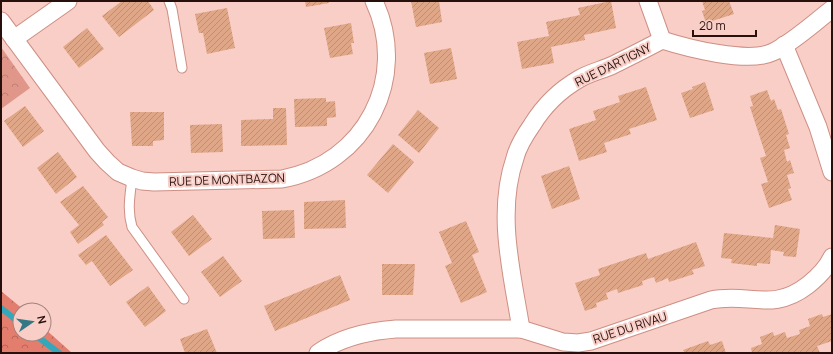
<svg xmlns="http://www.w3.org/2000/svg" width="833" height="354" font-family="Manrope,sans-serif">
  <style>
    .forest { fill: url(#forest-crowns) }
    .park { fill: url(#park-crowns) }
    .lines { fill: none; stroke-linecap: round; stroke-linejoin: round }
    .stream { stroke: #33a8ba; stroke-width: 6 }
    .building { fill: url(#building-hatch) }
    .service-casing { stroke: #ce8f84; stroke-width: 11 }
    .minor-casing { stroke: #ce8f84; stroke-width: 19 }
    .service { stroke: #fff; stroke-width: 9 }
    .minor { stroke: #fff; stroke-width: 17 }
    .labels { text-anchor: middle; stroke-width: 4; stroke-linejoin: round; paint-order: stroke }
    .street-label { font-size: 12px; fill: #27100c; stroke: #f8cec7 }
  </style>
  <defs>
    <pattern id="forest-crowns" width="20" height="18" patternUnits="userSpaceOnUse"><rect width="20" height="18" fill="#e37d6e"/><path d="M2 6a3 3 0 1 1 6 0M12 15a3 3 0 1 1 6 0" fill="none" stroke="#b86559"/></pattern>
    <pattern id="park-crowns" width="20" height="18" patternUnits="userSpaceOnUse"><rect width="20" height="18" fill="#e09689"/><path d="M2 6a3 3 0 1 1 6 0M12 15a3 3 0 1 1 6 0" fill="none" stroke="#c08075"/></pattern>
    <pattern id="building-hatch" width="6" height="6" patternUnits="userSpaceOnUse"><rect width="6" height="6" fill="#dfa687"/><path d="M-1 1l2-2M0 6l6-6M5 7l2-2" fill="none" stroke="#bf8e73"/></pattern>
  </defs>
  <rect width="100%" height="100%" fill="#f8cec7"/>
  <path class="forest" d="M1,291L24,310H20V334H44V328L72,353H1Z"/>
  <path class="park" d="M1,47L30,88L1,109Z"/>
  <g class="lines">
    <g class="stream">
      <path d="M1,308L20,323"/>
      <path d="M34,334L59,353"/>
    </g>
  </g>
  <g class="building">
    <path d="M122,1H148L154,10L119,37L102,16Z"/>
    <path d="M305,1H329V3L306,7Z"/>
    <path d="M411,1H439L442,22L416,27Z"/>
    <path d="M611,1L616,28L584,35L585,40L551,47L554,63L522,69L517,42L549,36L546,22L580,15L578,8Z"/>
    <path d="M702,1H729L734,14L706,23L702,11L705,10Z"/>
    <path d="M227,8L235,48L207,54L203,33H199L195,14Z"/>
    <path d="M351,23L354,43H351L353,54L330,58L324,28Z"/>
    <path d="M87,28L104,49L79,68L63,47Z"/>
    <path d="M451,48L457,79L430,84L424,53Z"/>
    <path d="M705,82L714,110L690,118L681,93L693,89L692,87Z"/>
    <path d="M646,87L657,120L629,129L631,134L604,143L607,152L579,161L569,129L596,120L593,111L620,102L618,96Z"/>
    <path d="M767,90L771,101L774,99L778,110L781,109L789,134L786,135L790,148L784,150L787,162L790,160L794,173L787,175L791,188L788,189L792,200L769,208L761,184L768,182L760,158L766,156L750,107L753,106L750,96Z"/>
    <path d="M326,98V102L335,101L336,117L327,118V126L295,127L294,99Z"/>
    <path d="M25,106L44,131L23,147L4,121Z"/>
    <path d="M273,108H286L287,145L241,146V120L273,119Z"/>
    <path d="M418,110L439,128L419,153L398,135Z"/>
    <path d="M130,112H164V140L153,141V146H132Z"/>
    <path d="M222,124L223,152L191,153L190,125Z"/>
    <path d="M393,144L414,162L388,193L367,175Z"/>
    <path d="M58,152L77,177L56,194L37,168Z"/>
    <path d="M569,166L580,199L552,209L541,176Z"/>
    <path d="M83,186L108,217L102,222L104,225L78,244L70,232L79,225L60,202Z"/>
    <path d="M345,200L346,228L304,229V202Z"/>
    <path d="M294,210L295,238L263,239L262,211Z"/>
    <path d="M193,215L212,239L189,256L171,232Z"/>
    <path d="M466,221L479,252L472,255L487,292L461,303L445,266L452,263L439,232Z"/>
    <path d="M775,225L800,229L796,257L783,256L784,252L771,250L770,264L757,263V266L731,263L732,259L721,258L724,233L773,238Z"/>
    <path d="M106,235L133,270L110,286L92,261L86,265L78,255Z"/>
    <path d="M696,242L705,266L692,270L694,274L669,282L668,278L656,283L654,277L642,281L643,285L618,293L617,289L606,293L608,299L596,303L597,307L585,311L575,283L600,275L598,269L646,253L648,259Z"/>
    <path d="M223,256L242,281L220,297L201,272Z"/>
    <path d="M382,264H415L413,295H382Z"/>
    <path d="M340,275L350,300L275,331L264,306Z"/>
    <path d="M148,286L166,311L145,327L126,302Z"/>
    <path d="M822,314L823,317L832,314V341L817,346L820,353H752L751,348L762,344L760,337L773,332L774,336L785,332L787,338L800,334L799,330L810,326L808,319Z"/>
    <path d="M207,329L217,353H185L180,339Z"/>
    <path d="M708,341L710,345L722,341L726,353H685L683,350Z"/>
  </g>
  <g class="lines">
    <defs>
      <g id="service">
        <path d="M169,1L172,9L182,68"/>
        <path d="M132,178C130,197 127,209 132,227L184,299"/>
      </g>
      <g id="minor">
        <path d="M648,1L662,40"/>
        <path d="M1,21L97,151L107,162L118,172L132,178L142,181L154,182L282,179C365,164 410,78 374,1"/>
        <path d="M14,39L68,1"/>
        <path d="M784,45L818,127L832,172"/>
        <path d="M521,329C512,273 496,213 515,158C518,146 525,135 532,125C543,107 560,90 579,79C589,73 602,70 613,65C629,57 645,49 662,40C687,48 749,64 773,52C792,43 815,22 832,9"/>
        <path d="M318,353C341,337 369,331 396,329H521L563,342L578,343L591,341L711,300C749,292 772,313 808,285C818,277 827,268 832,257"/>
      </g>
    </defs>
    <use href="#service" class="service-casing"/>
    <use href="#minor" class="minor-casing"/>
    <use href="#service" class="service"/>
    <use href="#minor" class="minor"/>
  </g>
  <g class="labels">
    <g class="street-label">
      <text transform="translate(613 65) rotate(-26)" y="4">RUE D'ARTIGNY</text>
      <text transform="translate(227 180) rotate(-2)" y="4">RUE DE MONTBAZON</text>
      <text transform="translate(630 328) rotate(-18)" y="4">RUE DU RIVAU</text>
    </g>
  </g>
  <rect width="833" height="354" fill="none" stroke="#27100c" stroke-width="4"/>
  <g transform="translate(32 322) rotate(77)"><circle r="19" fill="#f8cec7" stroke="#a4827c"/>
  <path d="M0-3L7 15L0 10L-7 15Z" fill="#327985"/>
  <text y="-6" font-size="11" font-weight="bold" text-anchor="middle" fill="#27100c">N</text>
  </g>
  <path d="M693 30v6h63v-6" fill="none" stroke="#27100c" stroke-width="2"/>
  <text x="699" y="30" font-size="12" fill="#27100c" stroke="#f8cec7" stroke-width="3" paint-order="stroke">20 m</text>
</svg>
